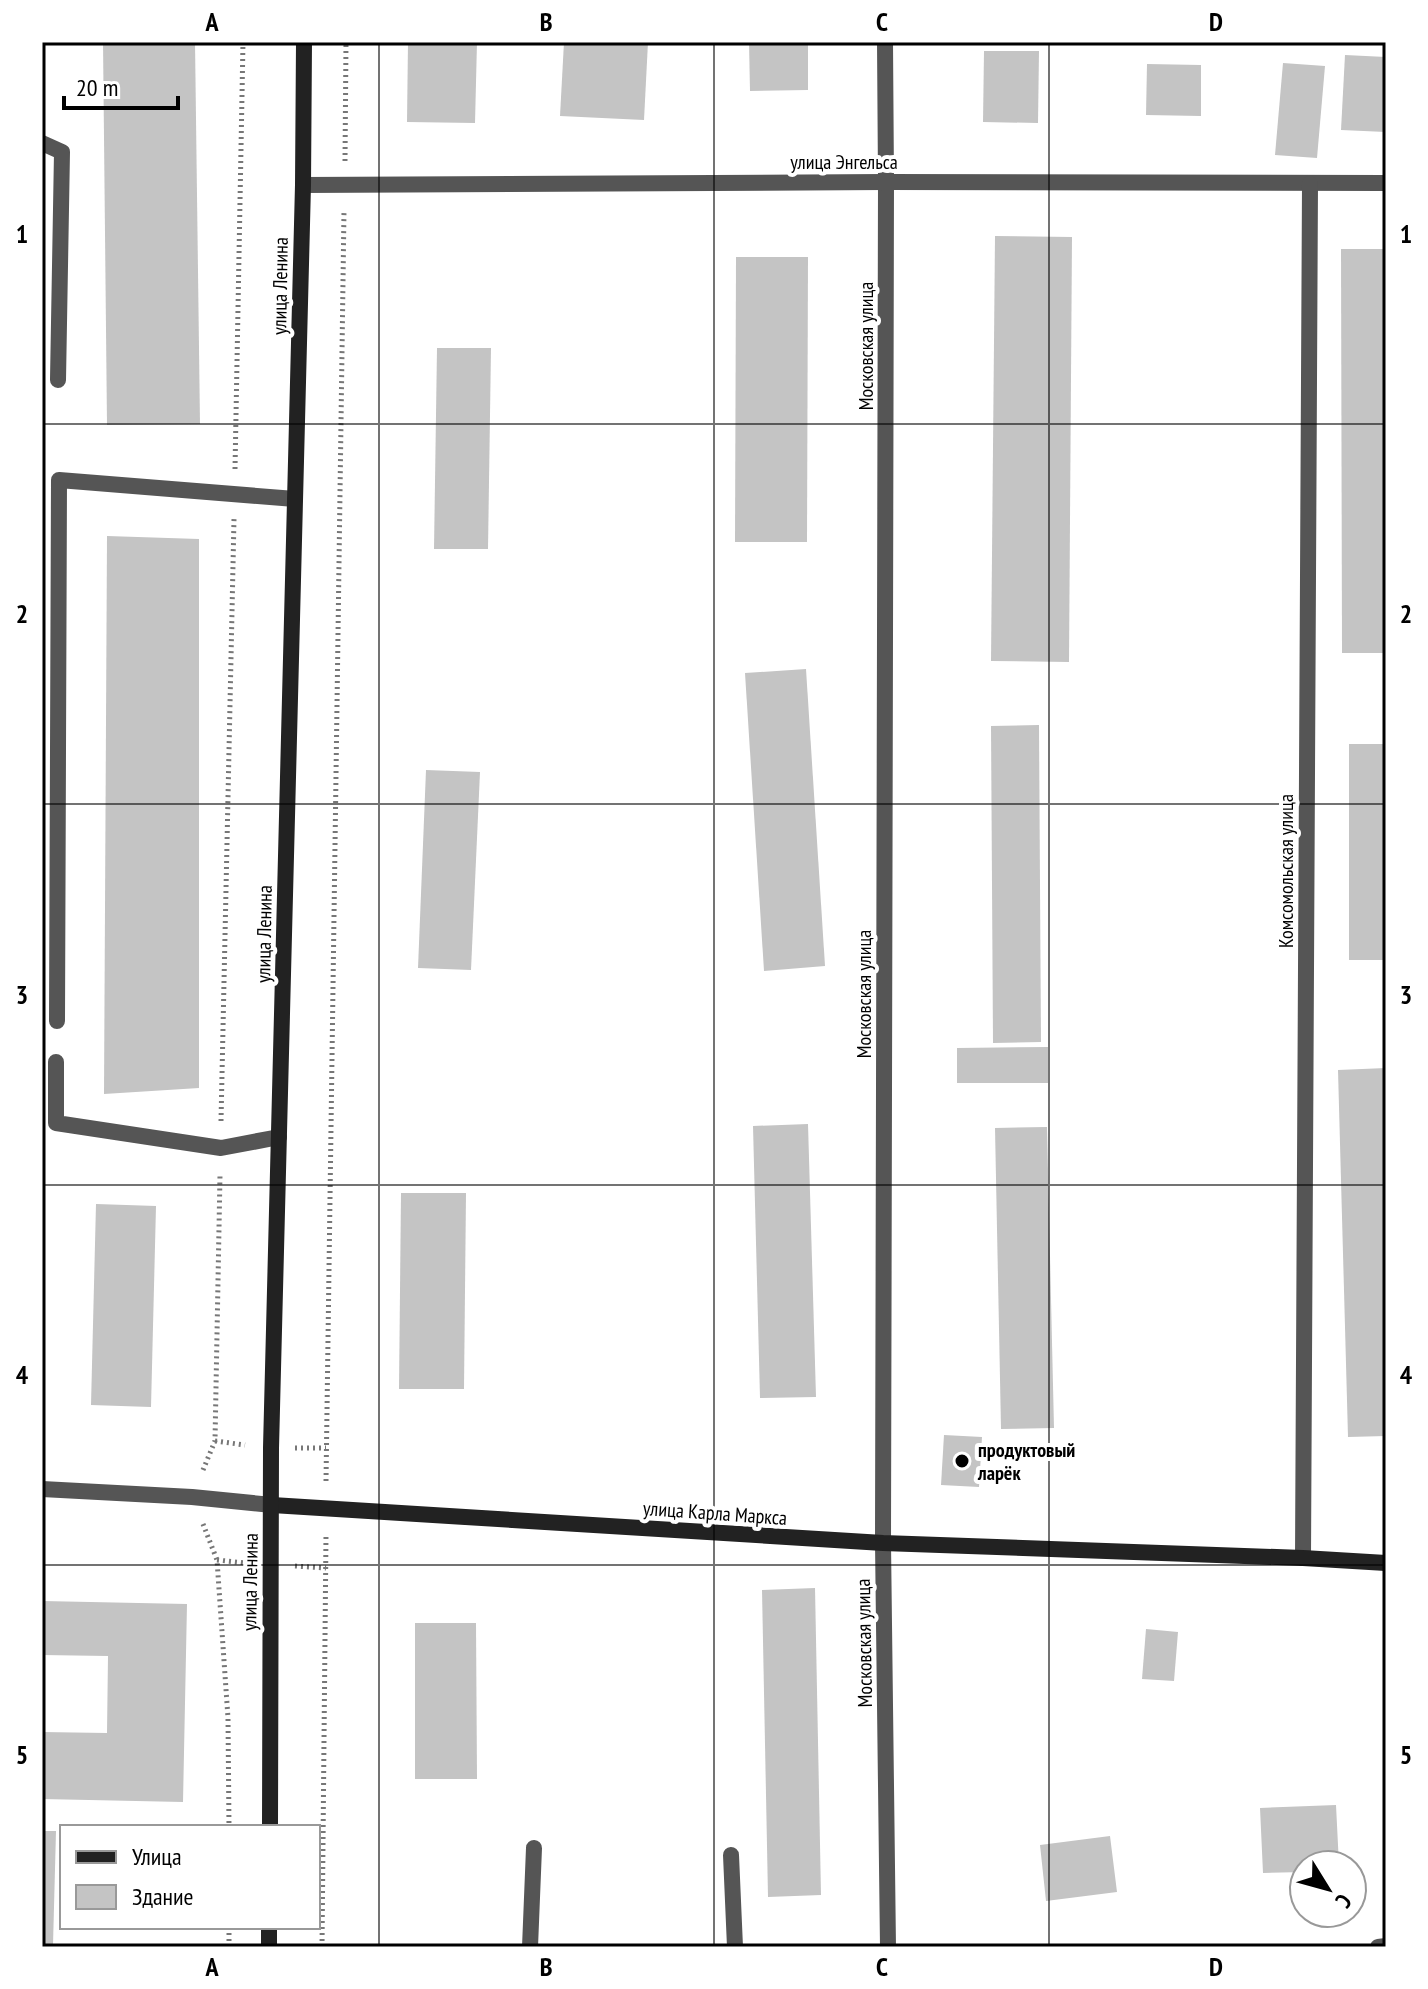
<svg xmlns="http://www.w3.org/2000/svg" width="1428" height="1989" font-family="'PT Sans Narrow',sans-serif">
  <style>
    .building { fill: #c4c4c4 }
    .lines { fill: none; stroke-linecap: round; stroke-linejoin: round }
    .path { stroke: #777; stroke-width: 5; stroke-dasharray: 2 4; stroke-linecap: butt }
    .service { stroke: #555; stroke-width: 16 }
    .minor { stroke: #555; stroke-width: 16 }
    .tertiary { stroke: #555; stroke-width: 16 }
    .secondary { stroke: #222; stroke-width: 16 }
    .grid { fill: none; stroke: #000; stroke-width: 2; stroke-opacity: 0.55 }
    .poi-dot { fill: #000; stroke: #fff; stroke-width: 3 }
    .labels { text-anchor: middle; stroke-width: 8; stroke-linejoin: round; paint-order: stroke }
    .street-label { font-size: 20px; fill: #000; stroke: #fff }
    .poi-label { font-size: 20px; font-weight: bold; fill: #000; stroke: #fff; text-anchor: start }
    .neatline { fill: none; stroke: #000; stroke-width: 3 }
    .grid-label { font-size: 26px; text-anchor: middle; font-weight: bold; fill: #000 }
  </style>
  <rect width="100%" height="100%" fill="#fff"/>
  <g class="building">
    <path d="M103,42H195L200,424L107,425Z"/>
    <path d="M408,42H477L475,123L407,122Z"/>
    <path d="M564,42H648L644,120L560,116Z"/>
    <path d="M749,42H808V90L750,91Z"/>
    <path d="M984,51H1039L1038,123L983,122Z"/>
    <path d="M1345,55L1386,57V132L1341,130Z"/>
    <path d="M1283,63L1325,66L1317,158L1275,155Z"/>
    <path d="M1147,64L1201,65V116L1146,115Z"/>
    <path d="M995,236L1072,237L1069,662L991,661Z"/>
    <path d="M1341,249H1386V653H1342Z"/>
    <path d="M736,257H808L807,542H735Z"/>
    <path d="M437,348H491L488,549H434Z"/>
    <path d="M107,536L199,539V1088L104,1094Z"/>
    <path d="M806,669L825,966L764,971L745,673Z"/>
    <path d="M1039,725L1041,1042L993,1043L991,726Z"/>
    <rect x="1349" y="744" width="37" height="216"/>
    <path d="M426,770L480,772L471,970L418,968Z"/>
    <path d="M1048,1047V1083H957V1048Z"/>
    <path d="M1386,1068V1436L1348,1437L1338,1070Z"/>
    <path d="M808,1124L816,1397L760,1398L753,1126Z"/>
    <path d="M1047,1127L1054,1428L1001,1429L995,1128Z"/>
    <path d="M401,1193H466L464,1389H399Z"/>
    <path d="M96,1204L156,1206L151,1407L91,1405Z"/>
    <path d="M944,1435L982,1437L979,1487L941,1485Z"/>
    <path d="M815,1588L821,1895L768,1897L762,1590Z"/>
    <path d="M42,1601L187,1604L183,1802L42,1799V1732L107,1733L108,1656L42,1655Z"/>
    <path d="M415,1623H476L477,1779H415Z"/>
    <path d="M1146,1629L1178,1632L1174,1681L1142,1679Z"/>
    <path d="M1336,1805L1339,1865H1304V1872L1263,1873L1260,1808Z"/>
    <path d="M42,1831H56L53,1945H42Z"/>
    <path d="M1110,1836L1117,1892L1046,1901L1040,1845Z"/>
  </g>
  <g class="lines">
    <g class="path">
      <path d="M345,161L346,42"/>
      <path d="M235,469L243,42"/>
      <path d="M221,1121L234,519"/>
      <path d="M215,1441L245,1445"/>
      <path d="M295,1448H326"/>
      <path d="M203,1470L215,1441L220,1175"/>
      <path d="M326,1481L344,211"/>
      <path d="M203,1524L217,1560L228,1718L229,1827"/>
      <path d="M217,1560L245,1563"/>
      <path d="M295,1566L326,1568"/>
      <path d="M229,1927V1947"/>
      <path d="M322,1947L326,1535"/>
    </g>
    <g class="service">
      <path d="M42,143L62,152L58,380"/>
      <path d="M57,1021L59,480L295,499"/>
      <path d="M56,1062V1123L221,1148L279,1137"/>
      <path d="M731,1855L735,1947"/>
      <path d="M530,1947L534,1848"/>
    </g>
    <g class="minor">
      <path d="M885,42L886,182L883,1543L888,1947"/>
      <path d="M303,185L886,182L1386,183"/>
      <path d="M1303,1558L1310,184"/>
      <path d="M1378,1947L1386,1946"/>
    </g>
    <path class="tertiary" d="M42,1489L192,1497L272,1505"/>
    <g class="secondary">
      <path d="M272,1505L883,1543L1303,1558L1386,1563"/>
      <path d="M270,1827L271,1448L303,185L304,42"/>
      <path d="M269,1947V1927"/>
    </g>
  </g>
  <path class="grid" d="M379,42V1947M714,42V1947M1049,42V1947M42,424H1386M42,804H1386M42,1185H1386M42,1565H1386"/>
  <circle class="poi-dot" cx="962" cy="1461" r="8"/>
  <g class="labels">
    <g class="street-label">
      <text x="844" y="169">улица Энгельса</text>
      <text transform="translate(280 286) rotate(-89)" y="7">улица Ленина</text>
      <text transform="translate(866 346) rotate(-90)" y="7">Московская улица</text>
      <text transform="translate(1286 871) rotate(-90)" y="7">Комсомольская улица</text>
      <text transform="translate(264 934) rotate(-89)" y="7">улица Ленина</text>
      <text transform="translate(864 994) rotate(-90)" y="7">Московская улица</text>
      <text transform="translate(715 1513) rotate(4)" y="7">улица Карла Маркса</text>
      <text transform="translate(250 1582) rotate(-89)" y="7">улица Ленина</text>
      <text transform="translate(864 1643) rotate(-91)" y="7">Московская улица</text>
    </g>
    <g class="poi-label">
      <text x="978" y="1457">продуктовый<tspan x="978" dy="23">ларёк</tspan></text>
    </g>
  </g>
  <rect width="1428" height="1989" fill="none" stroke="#ffffff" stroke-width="88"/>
  <rect x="60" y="1825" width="260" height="104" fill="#ffffff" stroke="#999999" stroke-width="2"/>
  <rect x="76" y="1851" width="40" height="12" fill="#222222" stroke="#999999" stroke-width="2"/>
  <text x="132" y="1865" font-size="24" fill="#000000">Улица</text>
  <rect x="76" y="1885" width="40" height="24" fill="#c4c4c4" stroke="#999999" stroke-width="2"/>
  <text x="132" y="1905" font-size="24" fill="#000000">Здание</text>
  <g transform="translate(1328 1889) rotate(127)"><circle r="38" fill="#ffffff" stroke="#999999" stroke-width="2"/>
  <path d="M0-6L14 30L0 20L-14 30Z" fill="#000000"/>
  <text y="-12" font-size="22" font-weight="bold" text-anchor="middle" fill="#000000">С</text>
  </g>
  <path d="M64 96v12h114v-12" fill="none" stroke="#000000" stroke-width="4"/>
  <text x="76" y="96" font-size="24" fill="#000000" stroke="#ffffff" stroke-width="6" paint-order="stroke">20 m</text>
  <rect x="44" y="44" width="1340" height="1901" class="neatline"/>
  <g class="grid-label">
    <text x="212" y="31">A</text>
    <text x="546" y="31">B</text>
    <text x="882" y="31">C</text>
    <text x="1216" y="31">D</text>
    <text x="22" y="243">1</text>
    <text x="1406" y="243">1</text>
    <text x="22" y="623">2</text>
    <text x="1406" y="623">2</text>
    <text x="22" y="1004">3</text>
    <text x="1406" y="1004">3</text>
    <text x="22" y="1384">4</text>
    <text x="1406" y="1384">4</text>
    <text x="22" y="1764">5</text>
    <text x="1406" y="1764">5</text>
    <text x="212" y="1976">A</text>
    <text x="546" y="1976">B</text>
    <text x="882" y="1976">C</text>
    <text x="1216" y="1976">D</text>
  </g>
</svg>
